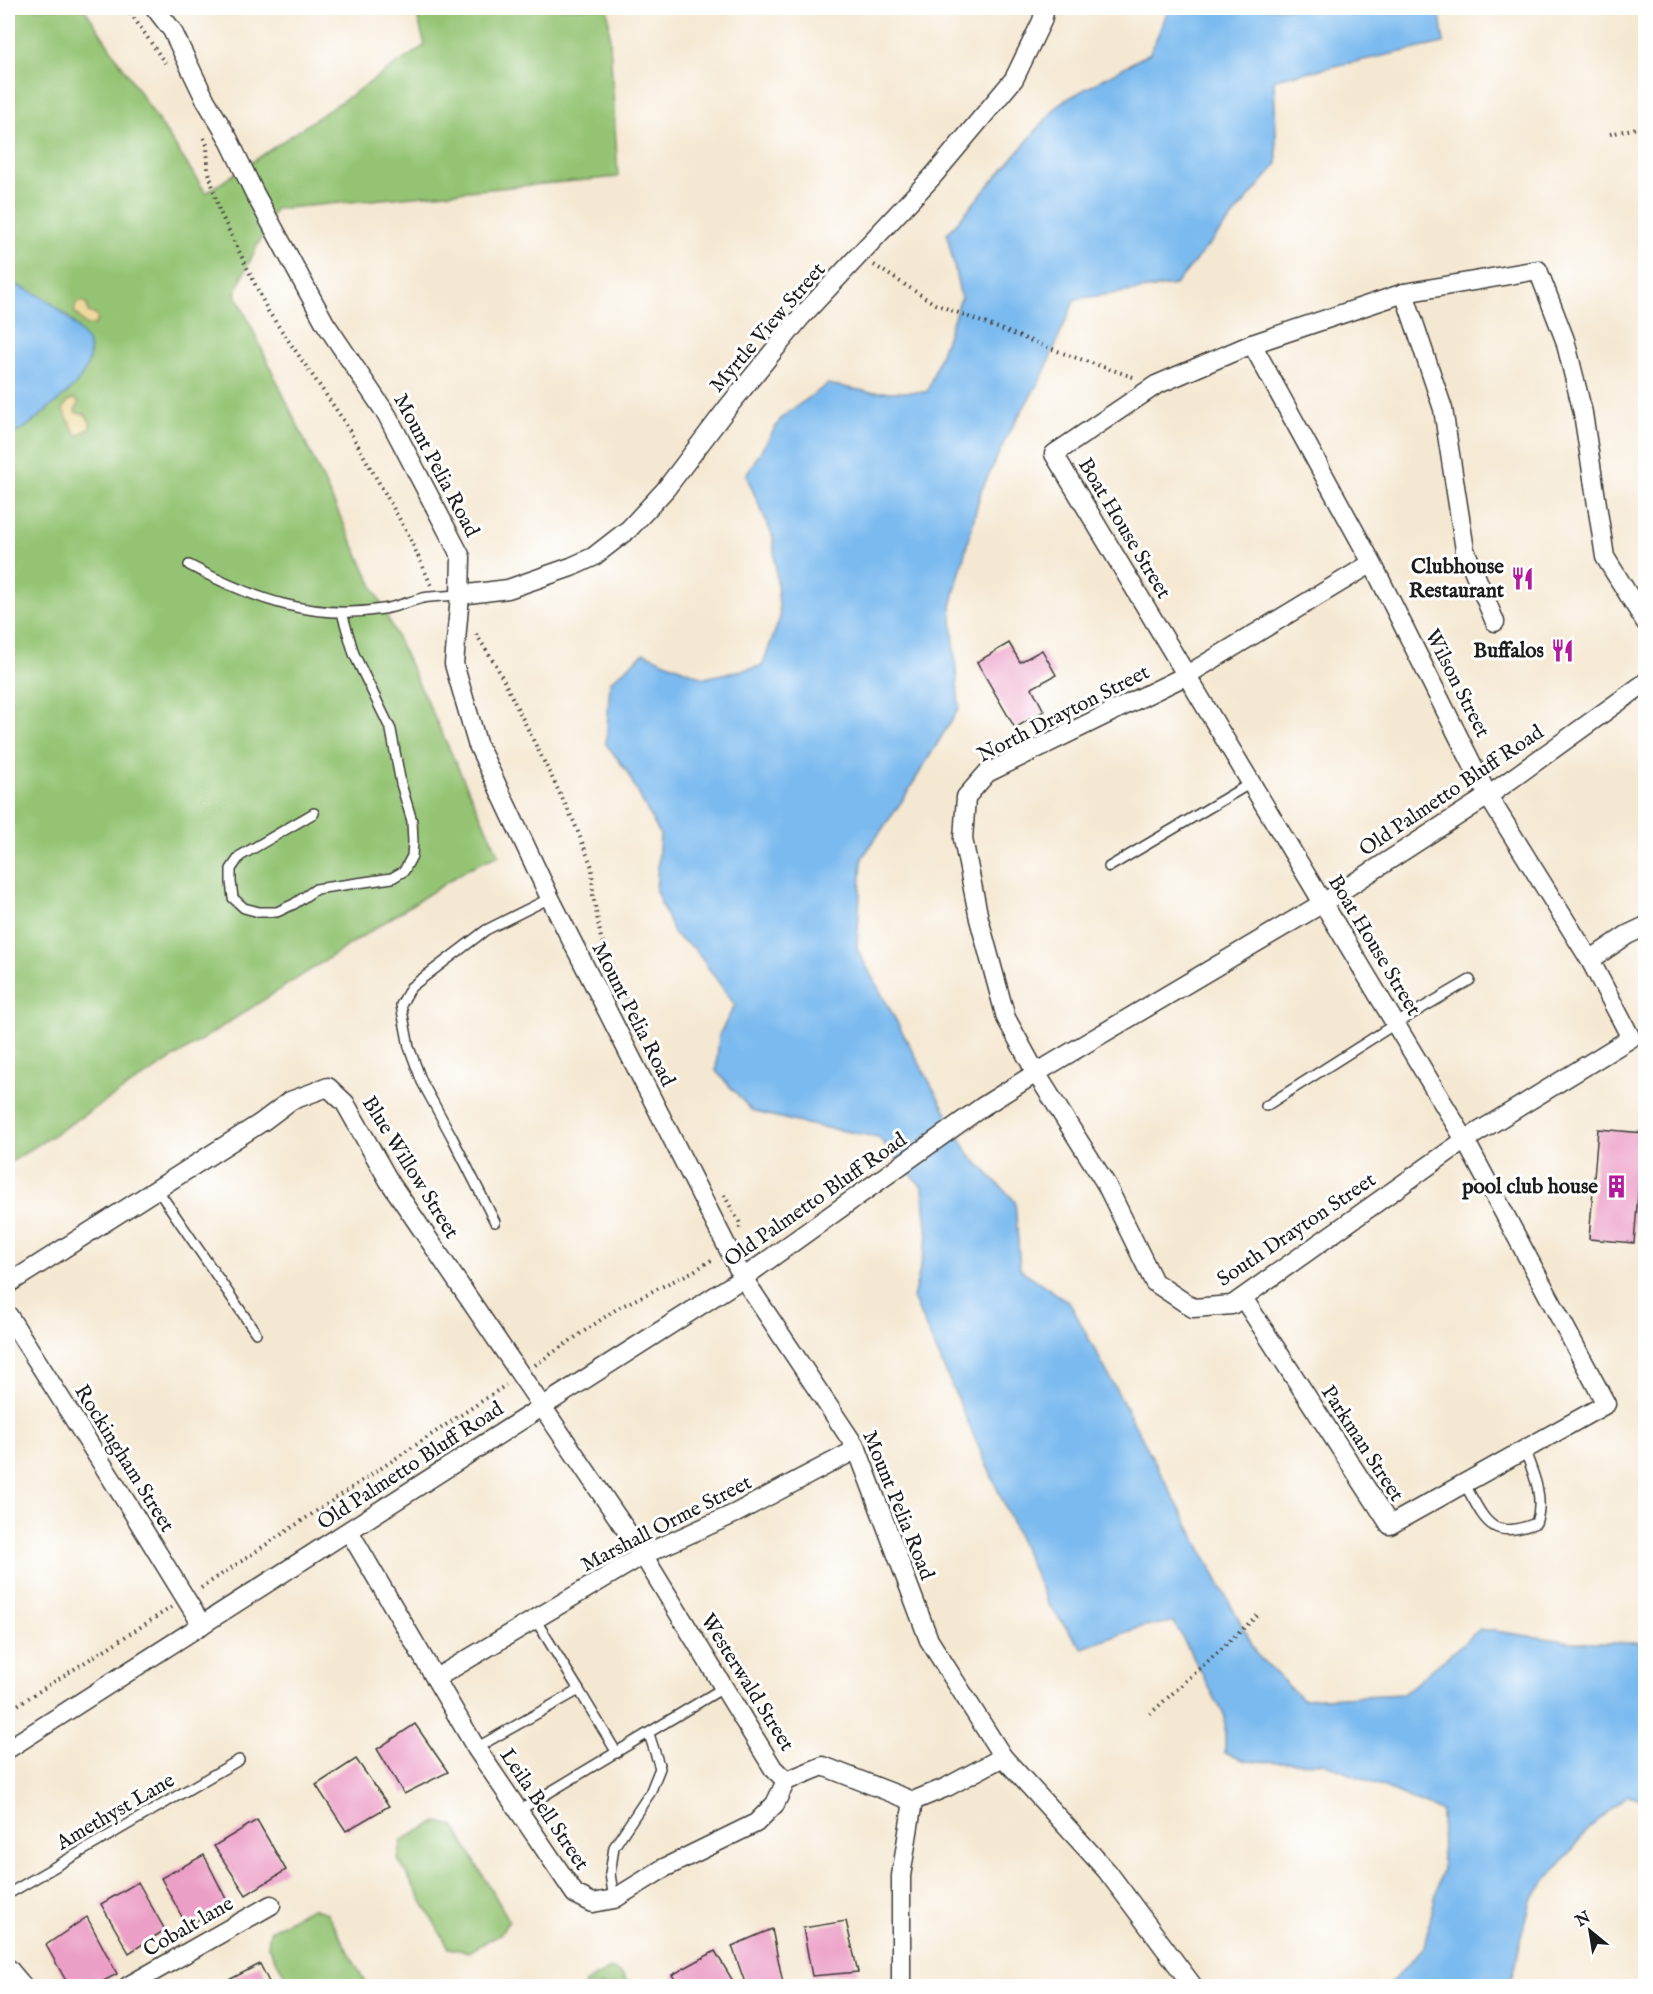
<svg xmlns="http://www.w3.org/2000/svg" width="1653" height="1994" font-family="'IM FELL English',serif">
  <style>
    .green { fill: #94c473; stroke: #587048; stroke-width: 1.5 }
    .sand { fill: #eeda9e; stroke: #857b5d; stroke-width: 1.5 }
    .water { fill: #7abaef; stroke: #4b6b86; stroke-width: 1.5 }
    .building { fill: #ec9fc6 }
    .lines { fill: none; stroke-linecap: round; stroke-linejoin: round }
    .service-casing { stroke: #3d3b37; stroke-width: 12 }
    .minor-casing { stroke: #3d3b37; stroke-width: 21 }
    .path { stroke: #3d3b37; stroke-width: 4; stroke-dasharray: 1.5 4.5; stroke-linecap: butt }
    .service { stroke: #fff; stroke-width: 9 }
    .minor { stroke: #fff; stroke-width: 18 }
    .labels { text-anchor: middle; stroke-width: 6; stroke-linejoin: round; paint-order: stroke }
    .street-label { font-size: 21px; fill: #1c1c1c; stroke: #fff }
    .poi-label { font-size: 21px; font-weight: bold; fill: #1c1c1c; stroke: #fff; text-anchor: end }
  </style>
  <rect width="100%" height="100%" fill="#fff"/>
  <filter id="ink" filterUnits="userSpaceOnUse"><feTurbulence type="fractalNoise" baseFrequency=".0167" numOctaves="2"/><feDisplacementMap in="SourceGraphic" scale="12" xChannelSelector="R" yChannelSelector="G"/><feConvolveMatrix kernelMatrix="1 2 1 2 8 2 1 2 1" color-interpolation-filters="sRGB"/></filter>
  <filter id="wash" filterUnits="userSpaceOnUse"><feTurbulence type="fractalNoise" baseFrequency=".008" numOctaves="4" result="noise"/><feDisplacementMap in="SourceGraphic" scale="24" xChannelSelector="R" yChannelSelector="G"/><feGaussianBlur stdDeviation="1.35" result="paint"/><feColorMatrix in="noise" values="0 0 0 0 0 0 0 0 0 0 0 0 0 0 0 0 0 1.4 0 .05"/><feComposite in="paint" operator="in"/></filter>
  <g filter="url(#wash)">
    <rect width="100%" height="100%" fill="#f5e8d2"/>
    <g class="green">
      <path d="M8,8H84L206,193L425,45L415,8H608L618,177L275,209L235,292L499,855L469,868L8,1164Z"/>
      <path d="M437,1822L454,1826L509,1920L501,1933L469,1952L449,1948L398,1859L402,1840Z"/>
      <path d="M311,1908L327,1913L367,1986H291L268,1946L270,1931Z"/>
      <path d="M610,1969L622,1974L630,1986H584L585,1983Z"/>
    </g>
    <g class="sand">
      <path d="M82,301L87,304L88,312L96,315L98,320L94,325H85L74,311L76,304Z"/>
      <path d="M74,398L79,403L75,410L76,413L85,414L90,422V428L77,436L63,410L67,402Z"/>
    </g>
    <g class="water">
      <path d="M1173,8H1439L1444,43L1274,79L1277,164L1175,285L1075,299L1043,375L1008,434L981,491L951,606L959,708L904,798L862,858L857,949L969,1154L1015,1201L1020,1269L1070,1303L1258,1656L1302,1699L1403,1694L1480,1629L1579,1643H1645V1800L1628,1795L1588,1829L1531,1900L1512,1976L1500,1986H1388L1424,1947L1442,1868L1441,1811L1323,1763L1246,1761L1225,1753V1717L1174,1622L1144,1626L1082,1648L1048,1604L913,1298L928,1236L923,1188L878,1137L805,1124L752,1111L716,1071L719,1035L735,1005L694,948L674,935L656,891L660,835L626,770L606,744L610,682L644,653L704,678L762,666L780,618L773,537L746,475L782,417L828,384L869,392H927L961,298L947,234L1060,103L1150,53L1167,13Z"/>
      <path d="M8,283C38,291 63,308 82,334C87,340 91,346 90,354C87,378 66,395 49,408C36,419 25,431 8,435Z"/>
    </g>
    <g id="blocks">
      <g class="building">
        <path d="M1009,643L1020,662L1042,650L1056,675L1032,688L1044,711L1015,728L977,662Z"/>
        <path d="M1598,1129L1643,1133L1634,1243L1589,1239Z"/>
        <path d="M415,1724L448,1772L404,1794L377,1749Z"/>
        <path d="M356,1759L389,1806L346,1831L316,1785Z"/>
        <path d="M257,1820L286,1870L246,1895L214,1846Z"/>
        <path d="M204,1855L228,1903L187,1926L161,1878Z"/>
        <path d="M138,1882L165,1930L129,1953L101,1904Z"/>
        <path d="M87,1917L117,1974L94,1986H69L46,1945Z"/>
        <path d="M846,1921L858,1972L812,1976L803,1928Z"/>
        <path d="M772,1929L783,1983L746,1986L732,1946Z"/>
        <path d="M715,1951L736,1986H679L672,1975Z"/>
        <path d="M260,1964L271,1986H217Z"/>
      </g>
    </g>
  </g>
  <g filter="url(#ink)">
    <use href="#blocks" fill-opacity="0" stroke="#3d3b37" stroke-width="1.5"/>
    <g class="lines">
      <defs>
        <g id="service">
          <path d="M189,565C251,598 312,621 383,609C397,607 410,601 423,598C435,596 448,596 460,595"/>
          <path d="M314,813L240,856L231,869V882L233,898L244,908L259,912H277L294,904L316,889L392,878L404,871L412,856L413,842L412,821L401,784L391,730L354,654L342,613"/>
          <path d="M1109,867L1251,783"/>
          <path d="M1266,1106L1395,1024L1470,980"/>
          <path d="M157,1189L256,1333"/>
          <path d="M495,1222L452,1137L422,1082L409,1047L401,1005L411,987L486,930L550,898"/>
          <path d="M1464,1483C1485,1519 1489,1542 1536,1523C1545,1498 1533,1472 1524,1449"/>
          <path d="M535,1619L579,1690"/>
          <path d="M476,1748L579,1690L617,1753"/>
          <path d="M520,1810L723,1688"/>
          <path d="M8,1894L239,1760"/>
          <path d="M614,1899L610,1874L614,1847L650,1793L660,1768L649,1734"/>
        </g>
        <g id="minor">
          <path d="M155,8L172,30L205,99L228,138L255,194L325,323L387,415L461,557L460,595L454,664L477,743L550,898L743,1278L857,1449L929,1640L1003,1757L1107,1871L1193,1986"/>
          <path d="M1404,293L1443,409L1465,550L1495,622"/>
          <path d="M1252,344L1372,563L1488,796L1590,960L1631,1038L1465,1140L1232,1305L1193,1308L1154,1282L1106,1184L1036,1073L1006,1018L979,919L963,839L966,797L987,773L1187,675L1372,563"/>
          <path d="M460,595L508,589L571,567L593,557L629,529L665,490L728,407L801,317L933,176L1014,79L1042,21L1045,8"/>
          <path d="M1590,960L1627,935L1646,926"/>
          <path d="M8,1284L262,1122L290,1101L328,1087L345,1103L389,1181L643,1555L773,1768L786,1781L823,1766L913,1801L947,1787L1003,1757"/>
          <path d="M1243,1298L1390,1525L1606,1404L1465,1140L1054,454L1156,385L1252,344L1404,293L1538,270L1565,340L1583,413L1605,557L1646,623"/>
          <path d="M8,1315L130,1508L202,1625"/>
          <path d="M349,1531L476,1748L575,1894L593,1903L614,1899L664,1868L756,1823L775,1804L786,1781"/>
          <path d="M436,1678L643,1555L736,1513L857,1449"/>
          <path d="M8,1749L743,1278L982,1107L1036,1073L1323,903L1488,796L1646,682"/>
          <path d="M8,1968L23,1986"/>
          <path d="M128,1986L271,1905"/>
          <path d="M901,1986V1876L913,1801"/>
        </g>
      </defs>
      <use href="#service" class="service-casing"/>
      <use href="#minor" class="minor-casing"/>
      <g class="path">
        <path d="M127,8L165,63"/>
        <path d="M1610,134L1646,126"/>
        <path d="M204,138L207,145L208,169L219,210L268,311L344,421L408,534L431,585"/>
        <path d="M874,265L935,304L1068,355L1136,378"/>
        <path d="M476,634L496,665L574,822L592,867L593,895L601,938L631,1012"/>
        <path d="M724,1195L739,1222L740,1229"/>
        <path d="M535,1365L618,1308L694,1271L713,1259"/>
        <path d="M201,1588L506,1385"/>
        <path d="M8,1711L172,1607"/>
        <path d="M1150,1714L1258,1615"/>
      </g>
      <use href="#service" class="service"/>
      <use href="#minor" class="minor"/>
    </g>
  </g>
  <defs>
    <symbol id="restaurant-bare" viewBox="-9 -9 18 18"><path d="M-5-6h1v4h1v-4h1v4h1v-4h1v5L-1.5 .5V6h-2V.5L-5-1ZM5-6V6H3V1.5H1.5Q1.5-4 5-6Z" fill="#b5179e" stroke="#fff" stroke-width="2.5" paint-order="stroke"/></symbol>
    <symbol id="building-bare" viewBox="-9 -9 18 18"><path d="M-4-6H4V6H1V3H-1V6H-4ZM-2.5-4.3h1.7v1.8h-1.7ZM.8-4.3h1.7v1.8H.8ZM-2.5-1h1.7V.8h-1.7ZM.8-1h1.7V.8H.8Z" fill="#b5179e" stroke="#fff" stroke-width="2.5" paint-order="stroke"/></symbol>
  </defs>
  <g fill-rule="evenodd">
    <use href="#restaurant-bare" x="1506" y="562" width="33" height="33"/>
    <use href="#restaurant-bare" x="1546" y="634" width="33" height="33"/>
    <use href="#building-bare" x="1600" y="1170" width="33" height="33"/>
  </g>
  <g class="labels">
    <g class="street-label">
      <text transform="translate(767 327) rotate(-49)" y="7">Myrtle View Street</text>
      <text transform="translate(437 465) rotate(62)" y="7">Mount Pelia Road</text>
      <text transform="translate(1125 528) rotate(59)" y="7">Boat House Street</text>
      <text transform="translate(1458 683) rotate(63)" y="7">Wilson Street</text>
      <text transform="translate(1063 713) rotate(-27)" y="7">North Drayton Street</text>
      <text transform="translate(1451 790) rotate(-34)" y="7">Old Palmetto Bluff Road</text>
      <text transform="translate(1375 945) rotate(59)" y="7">Boat House Street</text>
      <text transform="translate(634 1014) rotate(63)" y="7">Mount Pelia Road</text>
      <text transform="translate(411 1167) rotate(58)" y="7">Blue Willow Street</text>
      <text transform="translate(815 1199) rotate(-35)" y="7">Old Palmetto Bluff Road</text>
      <text transform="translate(1296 1229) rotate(-34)" y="7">South Drayton Street</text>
      <text transform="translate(1363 1443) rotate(57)" y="7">Parkman Street</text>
      <text transform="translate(125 1458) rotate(58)" y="7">Rockingham Street</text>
      <text transform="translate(410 1465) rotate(-33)" y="7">Old Palmetto Bluff Road</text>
      <text transform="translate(899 1505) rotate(68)" y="7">Mount Pelia Road</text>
      <text transform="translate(666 1523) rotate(-27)" y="7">Marshall Orme Street</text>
      <text transform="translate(748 1682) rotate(58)" y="7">Westerwald Street</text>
      <text transform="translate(545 1809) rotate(56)" y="7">Leila Bell Street</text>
      <text transform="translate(115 1811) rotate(-30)" y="7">Amethyst Lane</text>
      <text transform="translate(188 1926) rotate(-30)" y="7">Cobalt lane</text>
    </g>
    <g class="poi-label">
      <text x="1504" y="573">Clubhouse<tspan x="1504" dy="24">Restaurant</tspan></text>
      <text x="1544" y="657">Buffalos</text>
      <text x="1598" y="1193">pool club house</text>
    </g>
  </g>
  <rect width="1653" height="1994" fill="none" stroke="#fff" stroke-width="30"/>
  <g transform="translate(1590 1931) rotate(330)" stroke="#ffffff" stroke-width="4.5" paint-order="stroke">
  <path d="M0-4.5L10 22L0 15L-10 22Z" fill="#1c1c1c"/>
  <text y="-9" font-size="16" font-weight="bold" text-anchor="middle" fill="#1c1c1c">N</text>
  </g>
</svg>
